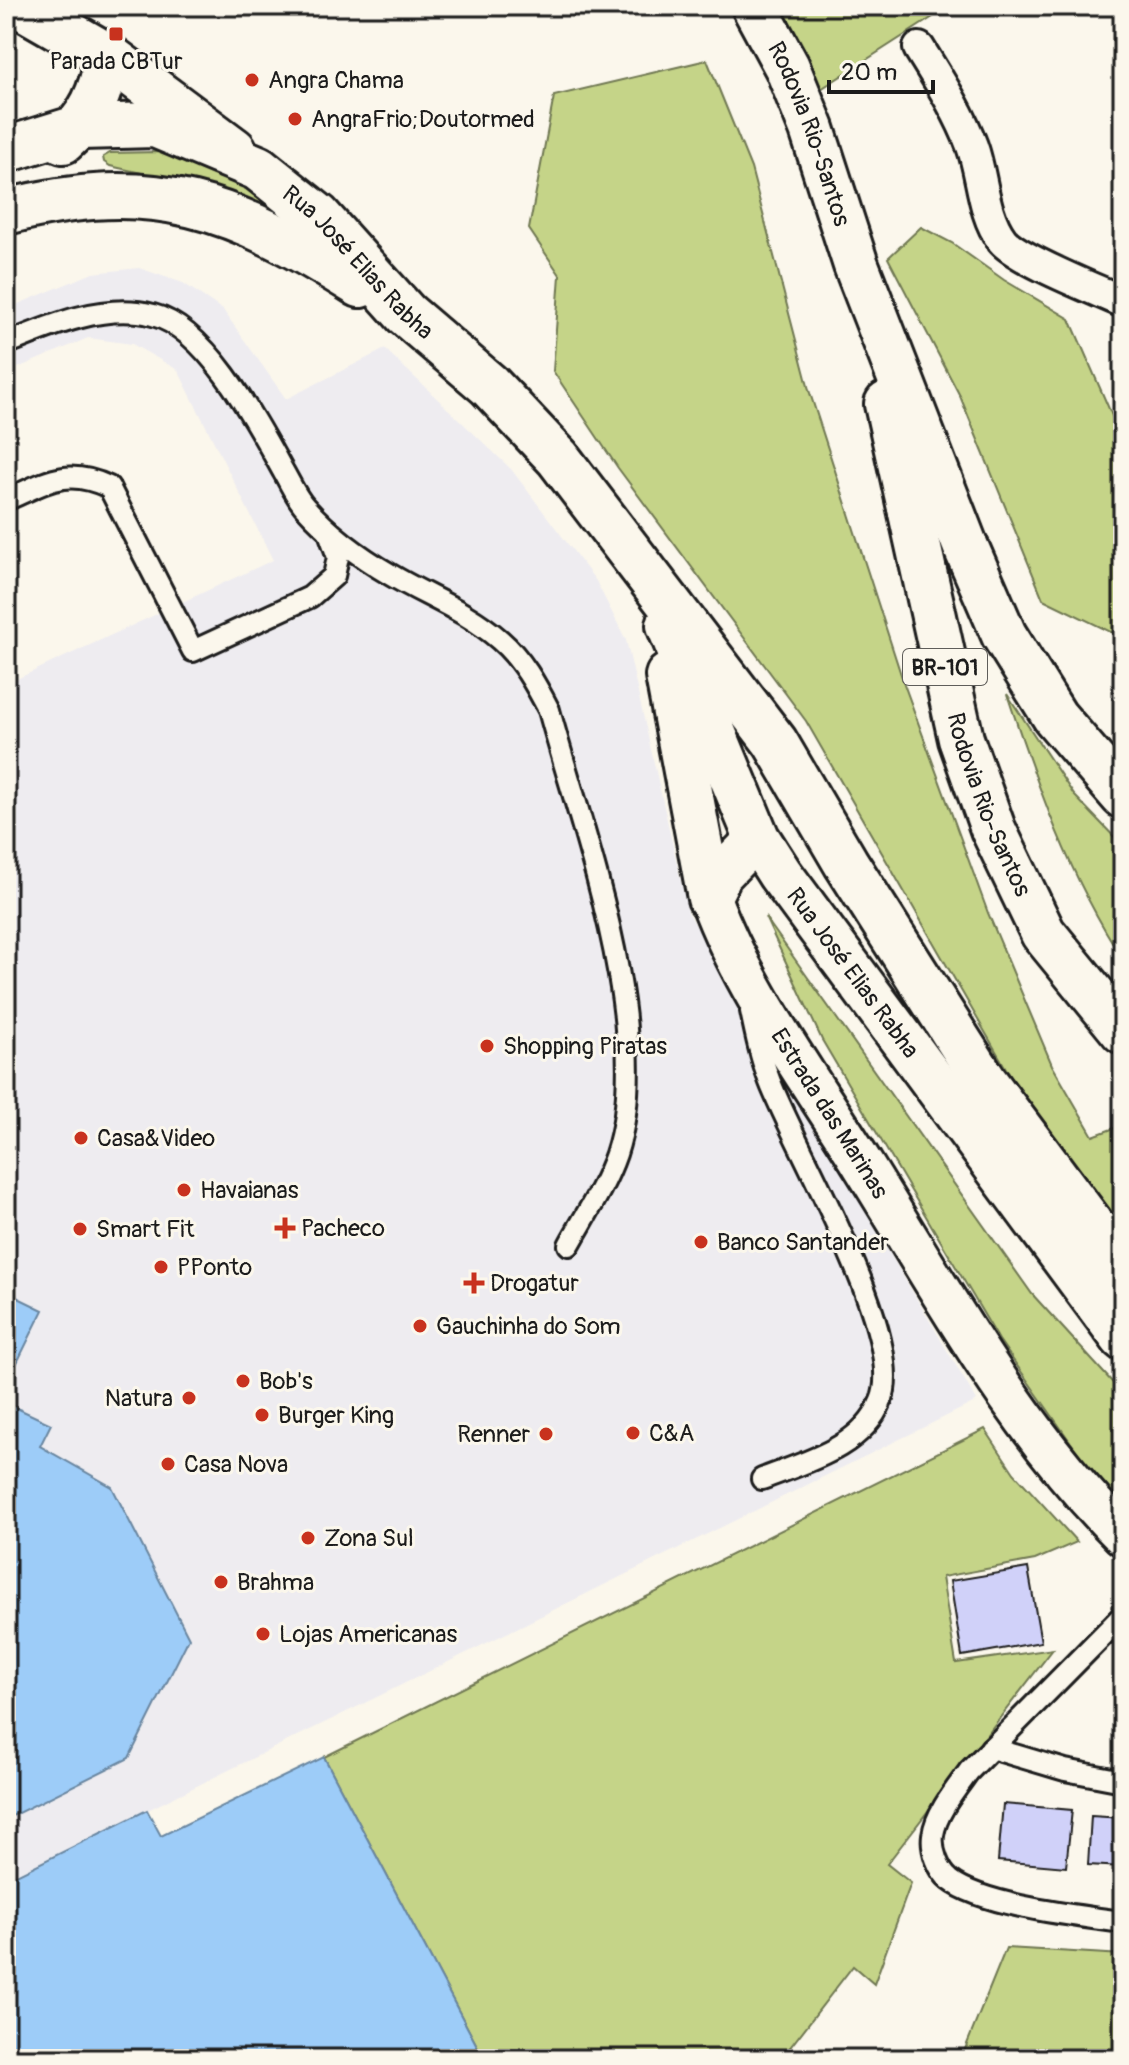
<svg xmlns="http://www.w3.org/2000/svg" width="1129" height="2065" font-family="Pangolin,sans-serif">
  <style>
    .built { fill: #eeecf0 }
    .green { fill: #c5d488; stroke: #707852; stroke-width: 2 }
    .water { fill: #9dccf8; stroke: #6986a0; stroke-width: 2 }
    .building { fill: #d0d1f9; stroke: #1c1c1c; stroke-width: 2 }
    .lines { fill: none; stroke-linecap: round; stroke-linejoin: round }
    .service-casing { stroke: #1c1c1c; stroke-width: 26 }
    .pedestrian-casing { stroke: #1c1c1c; stroke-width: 36 }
    .minor-casing { stroke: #1c1c1c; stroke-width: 46 }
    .tertiary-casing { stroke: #1c1c1c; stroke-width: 50 }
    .secondary-casing { stroke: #1c1c1c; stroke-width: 50 }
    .trunk-casing { stroke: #1c1c1c; stroke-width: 50 }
    .service { stroke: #fbf7ec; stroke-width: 20 }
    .pedestrian { stroke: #fbf7ec; stroke-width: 30 }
    .minor { stroke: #fbf7ec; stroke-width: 40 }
    .tertiary { stroke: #fbf7ec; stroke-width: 44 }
    .secondary { stroke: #fbf7ec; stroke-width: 44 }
    .trunk { stroke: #fbf7ec; stroke-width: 44 }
    .poi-dot { fill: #c8321e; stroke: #fbf7ec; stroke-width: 3 }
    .labels { text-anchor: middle; stroke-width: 6; stroke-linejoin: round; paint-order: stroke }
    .shield { fill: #fbf7ec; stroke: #5f5e5a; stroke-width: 2 }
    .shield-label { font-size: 22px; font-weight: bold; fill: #1c1c1c }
    .poi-label { font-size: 24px; fill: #1c1c1c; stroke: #fbf7ec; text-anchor: start }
    .street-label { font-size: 24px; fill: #1c1c1c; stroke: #fbf7ec }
  </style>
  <rect width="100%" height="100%" fill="#fbf7ec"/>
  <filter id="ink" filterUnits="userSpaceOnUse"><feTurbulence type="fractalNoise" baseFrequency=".0125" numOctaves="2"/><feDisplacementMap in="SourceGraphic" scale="16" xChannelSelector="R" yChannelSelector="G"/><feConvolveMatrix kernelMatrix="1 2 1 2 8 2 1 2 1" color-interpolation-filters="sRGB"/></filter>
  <g filter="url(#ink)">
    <path class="built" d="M139,268L183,283L223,310L286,399L385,349L511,469L596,581L626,640L688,912L977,1401L6,1880V1819L129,1758L112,1487L40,1446L51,1424L6,1403V1385L43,1310L6,1292V684L273,560L178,370L132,344L88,338L6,373V309L93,273Z"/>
    <g class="green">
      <path d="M777,6H950L813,94Z"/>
      <path d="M707,60L751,168L809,390L904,684L988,913L1052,1065L1093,1136L1120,1126L1123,1129V1225L1097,1199L1023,1098L806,721L618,468L553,371L560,275L529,229L554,96Z"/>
      <path d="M159,152L233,178L303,229L227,192L110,166L104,162L103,157L110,153Z"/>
      <path d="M921,227L952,243L1004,280L1070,319L1123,441V638L1043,599L960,396L888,258Z"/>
      <path d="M1007,694L1074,795L1123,846V959C1069,877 1038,787 1007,694Z"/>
      <path d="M765,917L1032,1294L1123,1394V1517L999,1340L822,1040Z"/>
      <path d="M985,1429L1014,1473L1077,1542L1035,1560L942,1577L956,1663L1053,1649L887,1864L911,1883L874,1984L853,1966L781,2059H484L324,1757Z"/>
      <path d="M1006,1948L1123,1955V2059H961Z"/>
    </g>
    <g class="water">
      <path d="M6,1292L43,1310L6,1385Z"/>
      <path d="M6,1403L51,1424L40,1446L112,1487L189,1638L129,1758L6,1819Z"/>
      <path d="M324,1757L484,2059H6V1880L147,1810L161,1836Z"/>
    </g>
    <g class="building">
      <path d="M1028,1568L1041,1642L962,1656L950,1581Z"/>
      <path d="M1003,1804L1072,1810L1066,1867L998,1861Z"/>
      <path d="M1091,1816L1123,1818V1867L1088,1865Z"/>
    </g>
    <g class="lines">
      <defs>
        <g id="service">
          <path d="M6,344C49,326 105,302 153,315C208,329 257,424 283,471C290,483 296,497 305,507C329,534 360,557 391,575C428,597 467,611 500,640C522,659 536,685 549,710C582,833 657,1029 616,1154C605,1186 585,1216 569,1245"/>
          <path d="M6,500C47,482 66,467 109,487L193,651L310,597L334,576L338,557L329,532"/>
          <path d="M751,1011C756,1035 761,1059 770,1082C795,1148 908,1337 881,1401C862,1448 805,1462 762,1479"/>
          <path d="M1123,1615L969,1771C956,1789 936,1813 933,1835C931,1850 938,1870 950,1880C983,1906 1080,1916 1123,1922"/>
          <path d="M991,1748L1065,1770L1123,1781"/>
        </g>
        <path id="pedestrian" d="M919,48C938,79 959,111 972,146C983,176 982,213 1002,240C1017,259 1097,290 1123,302"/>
        <g id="minor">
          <path id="s1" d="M757,838L722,874L710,898C745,993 810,1079 863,1165C943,1293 1015,1428 1123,1535"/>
        </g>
        <path id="tertiary" d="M21,6L108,56L234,150"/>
        <g id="secondary">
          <path d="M63,141C91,117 101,93 108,56"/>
          <path id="s2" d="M6,150L80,127L155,125L258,168L318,216L406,314L489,385L558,458L775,742L846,863L985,1082L1123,1267"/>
          <path d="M6,212C154,174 235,206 360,285"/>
          <path id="s3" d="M669,625L757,838L780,874L1123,1338"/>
          <path d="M668,676L710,898"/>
        </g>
        <g id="trunk">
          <path id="s4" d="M754,6L787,67L812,129L856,265L965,545L1004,635L1055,717L1123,796"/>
          <path id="s5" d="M887,404L961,739L993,829L1043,933L1123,1031"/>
        </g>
      </defs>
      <use href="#service" class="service-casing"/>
      <use href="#pedestrian" class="pedestrian-casing"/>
      <use href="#minor" class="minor-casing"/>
      <use href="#tertiary" class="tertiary-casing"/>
      <use href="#secondary" class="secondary-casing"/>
      <use href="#trunk" class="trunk-casing"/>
      <use href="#service" class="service"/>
      <use href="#pedestrian" class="pedestrian"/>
      <use href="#minor" class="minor"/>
      <use href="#tertiary" class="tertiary"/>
      <use href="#secondary" class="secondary"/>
      <use href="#trunk" class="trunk"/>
    </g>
  </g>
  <g class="poi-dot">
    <rect x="108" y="26" width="16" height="16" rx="4"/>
    <circle cx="252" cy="80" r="8"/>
    <circle cx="295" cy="119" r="8"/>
    <circle cx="487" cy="1046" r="8"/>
    <circle cx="81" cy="1138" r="8"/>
    <circle cx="184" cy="1190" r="8"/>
    <path d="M281 1216h8v8h8v8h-8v8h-8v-8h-8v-8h8z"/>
    <circle cx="80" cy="1229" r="8"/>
    <circle cx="701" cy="1242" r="8"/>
    <circle cx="161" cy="1267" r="8"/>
    <path d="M470 1271h8v8h8v8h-8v8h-8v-8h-8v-8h8z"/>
    <circle cx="420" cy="1326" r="8"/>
    <circle cx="243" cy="1381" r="8"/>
    <circle cx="189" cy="1398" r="8"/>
    <circle cx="262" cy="1415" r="8"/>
    <circle cx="633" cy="1433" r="8"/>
    <circle cx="546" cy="1434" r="8"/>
    <circle cx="168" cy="1464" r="8"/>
    <circle cx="308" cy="1538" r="8"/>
    <circle cx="221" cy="1582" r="8"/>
    <circle cx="263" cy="1634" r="8"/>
  </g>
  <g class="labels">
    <rect class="shield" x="903" y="649" width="84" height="36" rx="6"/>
    <g class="shield-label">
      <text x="945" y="675">BR-101</text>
    </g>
    <g class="poi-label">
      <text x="116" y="69" text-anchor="middle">Parada CBTur</text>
      <text x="268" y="88">Angra Chama</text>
      <text x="311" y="127">AngraFrio;Doutormed</text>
      <text x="503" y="1054">Shopping Piratas</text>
      <text x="97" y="1146">Casa&amp;Video</text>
      <text x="200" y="1198">Havaianas</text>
      <text x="301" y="1236">Pacheco</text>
      <text x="96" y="1237">Smart Fit</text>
      <text x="717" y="1250">Banco Santander</text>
      <text x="177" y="1275">PPonto</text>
      <text x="490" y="1291">Drogatur</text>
      <text x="436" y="1334">Gauchinha do Som</text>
      <text x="259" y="1389">Bob's</text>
      <text x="173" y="1406" text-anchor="end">Natura</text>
      <text x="278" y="1423">Burger King</text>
      <text x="649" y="1441">C&amp;A</text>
      <text x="530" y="1442" text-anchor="end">Renner</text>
      <text x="184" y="1472">Casa Nova</text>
      <text x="324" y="1546">Zona Sul</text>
      <text x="237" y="1590">Brahma</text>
      <text x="279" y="1642">Lojas Americanas</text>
    </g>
    <g class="street-label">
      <text dy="8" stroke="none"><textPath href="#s4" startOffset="140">Rodovia Rio-Santos</textPath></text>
      <text dy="8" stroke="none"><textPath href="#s2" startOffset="402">Rua José Elias Rabha</textPath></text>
      <text dy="8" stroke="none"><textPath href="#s5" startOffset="414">Rodovia Rio-Santos</textPath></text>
      <text dy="8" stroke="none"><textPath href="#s3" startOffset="396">Rua José Elias Rabha</textPath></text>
      <text dy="8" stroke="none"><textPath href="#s1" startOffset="324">Estrada das Marinas</textPath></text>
    </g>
  </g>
  <rect width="1129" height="2065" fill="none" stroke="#fbf7ec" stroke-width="32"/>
  <rect x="16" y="16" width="1097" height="2033" fill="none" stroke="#1c1c1c" stroke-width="3" filter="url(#ink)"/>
  <path d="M829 80v12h104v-12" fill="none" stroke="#1c1c1c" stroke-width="4"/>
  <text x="841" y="80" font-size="24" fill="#1c1c1c" stroke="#fbf7ec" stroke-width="6" paint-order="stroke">20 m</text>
</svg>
